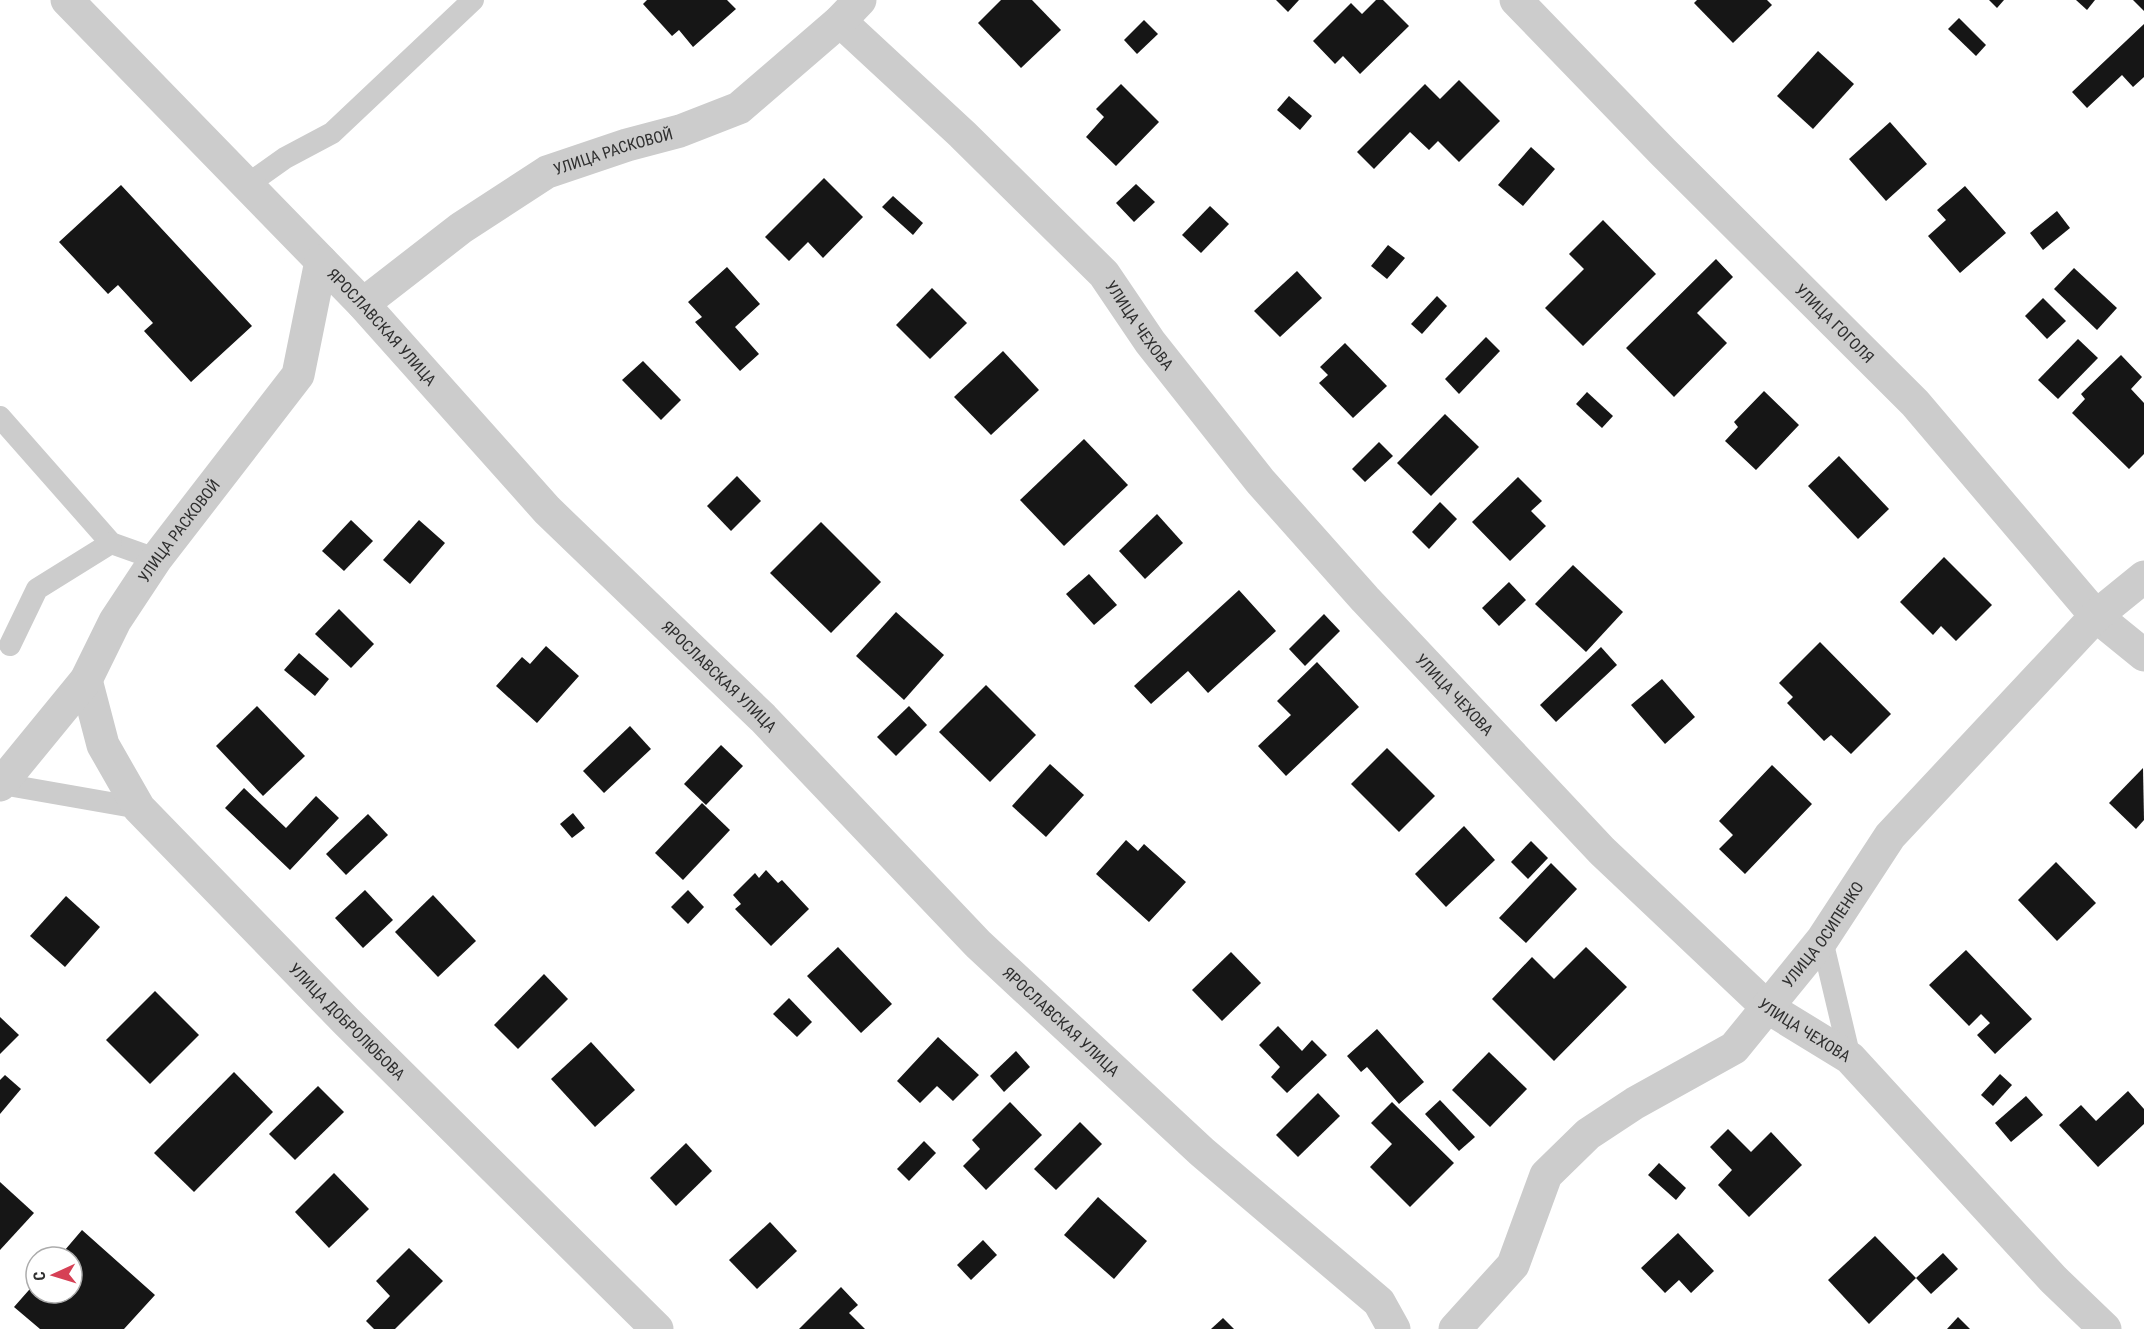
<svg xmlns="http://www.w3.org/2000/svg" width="2144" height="1329" font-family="'Roboto Condensed',sans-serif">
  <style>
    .building { fill: #161616 }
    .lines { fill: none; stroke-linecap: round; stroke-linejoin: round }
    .lane { stroke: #ccc; stroke-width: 22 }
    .street { stroke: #ccc; stroke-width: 33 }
    .labels { text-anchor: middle; stroke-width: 6; stroke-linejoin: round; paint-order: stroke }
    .street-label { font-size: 16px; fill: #2f2f2f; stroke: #fff }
  </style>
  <rect width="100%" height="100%" fill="#fff"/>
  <g class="building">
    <path d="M647,0H727L736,9L693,47L679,30L672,36L643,4Z"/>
    <path d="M1001,0H1032L1061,30L1021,68L978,23Z"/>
    <path d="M1276,0H1299L1288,12Z"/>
    <path d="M1376,0H1383L1409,26L1360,74L1343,56L1335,64L1313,41L1351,3L1362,14Z"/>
    <path d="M1697,0H1767L1772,5L1733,43L1694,3Z"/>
    <path d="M1989,0H2004L1997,8Z"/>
    <path d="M2076,0H2095L2087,10Z"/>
    <path d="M2133,0H2144V11Z"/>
    <path d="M1959,18L1986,45L1976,56L1948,29Z"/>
    <path d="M1144,20L1158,34L1137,54L1124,40Z"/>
    <path d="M2144,24V77L2133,87L2122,75L2087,108L2072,92Z"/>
    <path d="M1818,51L1854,84L1813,129L1777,96Z"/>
    <path d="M1459,80L1500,121L1459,162L1438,141L1429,150L1410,132L1374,169L1357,152L1425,84L1440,99Z"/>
    <path d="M1121,84L1159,122L1116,166L1086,137L1104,117L1096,109Z"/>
    <path d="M1289,96L1312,116L1300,130L1277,110Z"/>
    <path d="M1890,122L1927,164L1886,201L1849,159Z"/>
    <path d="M1531,147L1555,169L1523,206L1498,185Z"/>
    <path d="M824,178L863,217L823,258L808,242L789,261L765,237Z"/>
    <path d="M1136,184L1155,202L1134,222L1116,203Z"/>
    <path d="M121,185L252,326L191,382L144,331L153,323L118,285L108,294L59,242Z"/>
    <path d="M1965,186L2006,233L1960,273L1928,236L1946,220L1937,210Z"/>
    <path d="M893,196L923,223L913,235L882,207Z"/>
    <path d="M1210,206L1229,224L1201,253L1182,235Z"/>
    <path d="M2057,211L2070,228L2043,250L2030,233Z"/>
    <path d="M1603,220L1656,274L1583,346L1545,308L1584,269L1569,254Z"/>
    <path d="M1388,245L1405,258L1387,279L1371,266Z"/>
    <path d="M1716,259L1733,277L1697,313L1727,343L1674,397L1626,348Z"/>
    <path d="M727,267L760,304L735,327L759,354L740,371L695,322L702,317L688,302Z"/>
    <path d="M2074,268L2117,308L2097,330L2054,289Z"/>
    <path d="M1297,271L1322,298L1280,337L1254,311Z"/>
    <path d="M932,288L967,323L930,359L896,325Z"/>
    <path d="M1437,296L1447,306L1422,334L1411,324Z"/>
    <path d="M2043,298L2066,321L2047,339L2025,316Z"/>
    <path d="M1486,337L1500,351L1459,394L1445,379Z"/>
    <path d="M2078,339L2098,358L2058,399L2038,380Z"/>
    <path d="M1345,343L1387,386L1353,418L1319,383L1328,375L1320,367Z"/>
    <path d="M1003,351L1039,390L991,435L954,397Z"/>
    <path d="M2121,355L2142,377L2131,389L2144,403V454L2129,469L2072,413L2085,399L2081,394Z"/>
    <path d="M643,361L681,400L661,420L622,380Z"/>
    <path d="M1764,391L1799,425L1756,470L1725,441L1738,427L1734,422Z"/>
    <path d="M1587,392L1613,416L1602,428L1576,404Z"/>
    <path d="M1445,414L1479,447L1431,496L1397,463Z"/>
    <path d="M1084,439L1128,485L1064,546L1020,500Z"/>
    <path d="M1379,442L1393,456L1365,482L1352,469Z"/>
    <path d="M1839,456L1889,509L1858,539L1808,486Z"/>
    <path d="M737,476L761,501L731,531L707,506Z"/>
    <path d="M1518,477L1542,501L1531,511L1546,526L1510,561L1472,522Z"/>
    <path d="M1440,502L1457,519L1429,549L1412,532Z"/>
    <path d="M1157,514L1183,543L1145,579L1119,551Z"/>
    <path d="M351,520L373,541L344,571L322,551Z"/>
    <path d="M419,520L445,543L410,584L383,560Z"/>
    <path d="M821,522L881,582L831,633L770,573Z"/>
    <path d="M1944,557L1992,605L1956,641L1941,626L1933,635L1900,602Z"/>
    <path d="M1573,565L1623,612L1586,652L1535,604Z"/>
    <path d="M1089,574L1117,605L1094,625L1066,594Z"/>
    <path d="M1509,582L1526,600L1499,626L1482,608Z"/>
    <path d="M1239,590L1276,631L1208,693L1188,671L1151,704L1134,686Z"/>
    <path d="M339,609L374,644L351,668L315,634Z"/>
    <path d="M896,612L944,655L904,700L856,656Z"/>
    <path d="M1324,614L1340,631L1305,666L1289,649Z"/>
    <path d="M1820,642L1891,714L1851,754L1831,735L1824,741L1787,703L1793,697L1779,683Z"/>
    <path d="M546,646L579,676L537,723L496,686L522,657L530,664Z"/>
    <path d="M1601,647L1617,665L1556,722L1540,705Z"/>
    <path d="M299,653L329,679L315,696L284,670Z"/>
    <path d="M1317,662L1359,707L1286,776L1258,746L1291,715L1277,701Z"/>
    <path d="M1662,679L1695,717L1665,744L1631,705Z"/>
    <path d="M986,685L1036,735L990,782L939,732Z"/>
    <path d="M257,706L305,756L263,796L216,746Z"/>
    <path d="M909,706L927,725L896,756L877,737Z"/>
    <path d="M630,726L651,749L604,793L583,771Z"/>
    <path d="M721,745L743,766L706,805L684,784Z"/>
    <path d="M1387,748L1435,796L1399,832L1351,784Z"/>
    <path d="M1050,764L1084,795L1046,837L1012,806Z"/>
    <path d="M1772,765L1812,804L1745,874L1719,849L1733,835L1719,821Z"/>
    <path d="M2143,768L2144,820L2136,829L2109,803Z"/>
    <path d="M244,788L286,828L316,796L339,818L290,870L225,808Z"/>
    <path d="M702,803L730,830L683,880L655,853Z"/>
    <path d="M573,813L585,828L572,838L560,824Z"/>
    <path d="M368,814L388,835L346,875L326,854Z"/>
    <path d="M1464,826L1495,860L1446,907L1415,874Z"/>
    <path d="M1126,840L1138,851L1144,844L1186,882L1149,922L1096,874Z"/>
    <path d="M1531,841L1548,858L1528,879L1511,862Z"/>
    <path d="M2056,862L2096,903L2057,941L2018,900Z"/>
    <path d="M1551,863L1577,889L1526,943L1499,918Z"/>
    <path d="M766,870L778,883L782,880L809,909L771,946L735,909L741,904L733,895L755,873L759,878Z"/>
    <path d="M365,890L393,920L363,948L335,918Z"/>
    <path d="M688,890L704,907L688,924L671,907Z"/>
    <path d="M433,895L476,941L438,977L395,932Z"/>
    <path d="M66,896L100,927L65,967L30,936Z"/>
    <path d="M838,947L892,1004L861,1033L807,976Z"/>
    <path d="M1586,947L1627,987L1554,1061L1492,999L1532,957L1554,979Z"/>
    <path d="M1966,950L2032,1019L1995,1054L1977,1035L1990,1023L1981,1014L1969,1026L1929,985Z"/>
    <path d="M1231,952L1261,983L1222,1021L1192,990Z"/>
    <path d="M544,974L568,999L518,1049L494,1025Z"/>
    <path d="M155,991L199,1035L150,1084L106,1040Z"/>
    <path d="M789,998L812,1022L797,1037L773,1014Z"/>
    <path d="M0,1017L19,1035L0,1054Z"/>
    <path d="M1278,1026L1302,1051L1312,1040L1327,1055L1287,1093L1271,1077L1280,1067L1259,1045Z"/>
    <path d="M1377,1029L1424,1082L1399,1104L1367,1067L1361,1072L1347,1056Z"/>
    <path d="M938,1037L979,1075L953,1101L937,1086L920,1103L897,1081Z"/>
    <path d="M591,1042L635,1090L595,1127L551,1079Z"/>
    <path d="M1016,1051L1030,1067L1004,1092L990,1076Z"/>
    <path d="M1489,1052L1527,1089L1490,1127L1452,1090Z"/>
    <path d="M234,1072L273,1112L194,1192L154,1153Z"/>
    <path d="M2000,1074L2012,1085L1993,1106L1981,1095Z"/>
    <path d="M5,1075L21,1089L0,1114V1080Z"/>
    <path d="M318,1086L344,1112L295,1160L269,1134Z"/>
    <path d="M2128,1091L2144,1109V1124L2098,1167L2059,1125L2081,1105L2096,1121Z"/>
    <path d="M1318,1093L1340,1116L1298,1157L1276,1135Z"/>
    <path d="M2026,1096L2043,1115L2011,1142L1995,1123Z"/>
    <path d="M1440,1100L1475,1137L1459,1151L1425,1114Z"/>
    <path d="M1010,1102L1042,1135L986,1190L963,1166L980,1149L972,1140Z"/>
    <path d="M1392,1102L1454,1163L1410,1207L1370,1167L1392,1144L1371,1123Z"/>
    <path d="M1080,1122L1102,1144L1056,1190L1034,1169Z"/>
    <path d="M1728,1129L1751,1152L1771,1132L1802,1165L1749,1217L1718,1185L1732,1170L1710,1147Z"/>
    <path d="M924,1141L936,1153L909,1181L897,1169Z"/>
    <path d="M686,1143L712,1171L676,1206L650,1178Z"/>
    <path d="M1659,1163L1686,1188L1676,1200L1648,1175Z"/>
    <path d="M334,1173L369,1209L329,1248L295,1212Z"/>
    <path d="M0,1182L34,1213L0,1250Z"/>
    <path d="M1098,1197L1147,1241L1114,1279L1064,1235Z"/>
    <path d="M770,1222L797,1251L757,1289L729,1260Z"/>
    <path d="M82,1230L155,1295L124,1329H40L14,1307L36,1282V1293H72V1257H59Z"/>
    <path d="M1678,1233L1714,1271L1691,1293L1679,1280L1665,1293L1641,1268Z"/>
    <path d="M1875,1236L1916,1278L1869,1324L1828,1280Z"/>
    <path d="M983,1240L997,1255L971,1280L957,1265Z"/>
    <path d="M409,1248L443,1281L395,1329H374L366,1321L390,1296L376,1281Z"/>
    <path d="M1943,1253L1958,1269L1931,1294L1916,1278Z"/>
    <path d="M841,1287L858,1305L849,1313L865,1329H799Z"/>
    <path d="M1958,1317L1970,1329H1947Z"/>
    <path d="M1223,1318L1234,1329H1211Z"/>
  </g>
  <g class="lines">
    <g class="lane">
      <path d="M247,185L285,158L332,133L473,0"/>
      <path d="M0,417L111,543L156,559"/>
      <path d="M10,645L37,589L111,543"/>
      <path d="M2,784L139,808"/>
      <path d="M1822,940L1850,1058"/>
    </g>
    <g class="street">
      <path id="s1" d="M67,0L363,304L547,510L763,718L978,944L1202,1152L1379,1302L1394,1329"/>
      <path id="s2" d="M1516,0L1663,152L1915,403L2096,616L2144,655"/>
      <path id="s3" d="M840,21L962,134L1104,274L1150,342L1260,481L1365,599L1602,851L1767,1007L1850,1058L2053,1279L2105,1329"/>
      <path id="s4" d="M363,304L461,228L547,172L627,145L680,131L739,108L840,21L860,0"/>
      <path id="s5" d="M86,680L103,745L139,808L346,1021L657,1329"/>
      <path id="s6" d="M0,785L86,680L115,621L156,559L298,375L321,261"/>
      <path id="s7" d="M1455,1329L1513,1265L1546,1175L1588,1134L1635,1103L1734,1048L1822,940L1890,836L2096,616L2144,577"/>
    </g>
  </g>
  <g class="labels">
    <g class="street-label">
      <text dy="6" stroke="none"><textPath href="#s4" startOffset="296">УЛИЦА РАСКОВОЙ</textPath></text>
      <text dy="6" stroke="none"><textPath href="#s2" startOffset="454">УЛИЦА ГОГОЛЯ</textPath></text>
      <text dy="6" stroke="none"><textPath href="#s3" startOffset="428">УЛИЦА ЧЕХОВА</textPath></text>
      <text dy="6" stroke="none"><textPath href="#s1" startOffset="454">ЯРОСЛАВСКАЯ УЛИЦА</textPath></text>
      <text dy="6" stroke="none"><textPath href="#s6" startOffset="312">УЛИЦА РАСКОВОЙ</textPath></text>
      <text dy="6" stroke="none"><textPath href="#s1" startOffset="940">ЯРОСЛАВСКАЯ УЛИЦА</textPath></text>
      <text dy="6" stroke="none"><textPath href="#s3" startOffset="914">УЛИЦА ЧЕХОВА</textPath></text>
      <text dy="6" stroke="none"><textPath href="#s7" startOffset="555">УЛИЦА ОСИПЕНКО</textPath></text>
      <text dy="6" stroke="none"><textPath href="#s5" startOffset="438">УЛИЦА ДОБРОЛЮБОВА</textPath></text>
      <text dy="6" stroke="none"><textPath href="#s1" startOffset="1426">ЯРОСЛАВСКАЯ УЛИЦА</textPath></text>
      <text dy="6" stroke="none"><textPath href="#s3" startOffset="1400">УЛИЦА ЧЕХОВА</textPath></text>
    </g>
  </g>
  <g transform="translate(54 1275) rotate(266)"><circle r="28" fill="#ffffff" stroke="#acacac" stroke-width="1.5"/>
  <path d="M0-4.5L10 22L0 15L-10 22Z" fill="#d64055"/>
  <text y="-9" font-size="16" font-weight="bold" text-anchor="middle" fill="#2f2f2f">С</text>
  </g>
</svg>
